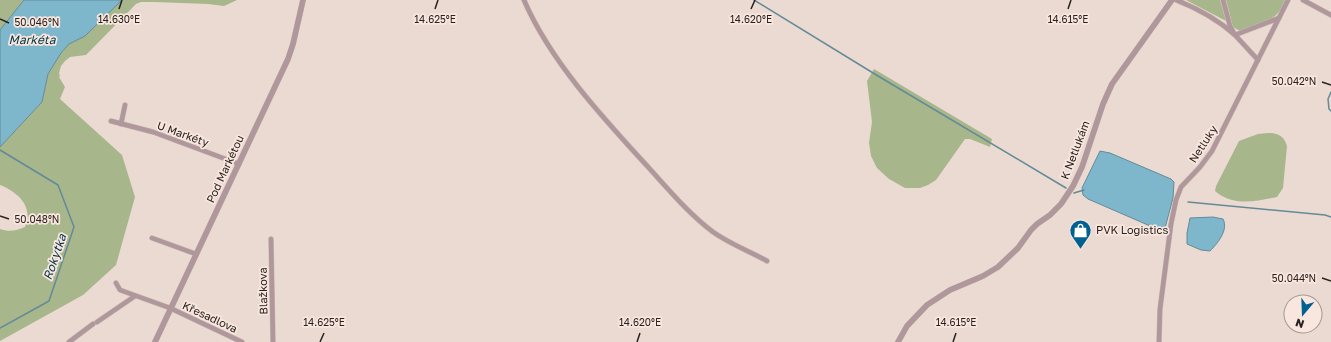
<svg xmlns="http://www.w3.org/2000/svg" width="1331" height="342" font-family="'Golos Text',sans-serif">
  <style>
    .green { fill: #a7b78b }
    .water { fill: #7eb7cc; stroke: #648a98 }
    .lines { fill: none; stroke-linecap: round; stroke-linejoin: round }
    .stream { stroke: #648a98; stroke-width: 1.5 }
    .minor-casing { stroke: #c8b9b2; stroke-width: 5.5 }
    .tertiary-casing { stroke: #c8b9b2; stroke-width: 6 }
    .minor { stroke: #af979b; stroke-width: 4.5 }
    .tertiary { stroke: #af979b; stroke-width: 5.5 }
    .ticks { fill: none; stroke: #28221f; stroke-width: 1.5 }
    .labels { text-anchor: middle; stroke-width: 3.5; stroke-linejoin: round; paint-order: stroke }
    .street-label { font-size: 11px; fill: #28221f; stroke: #f9e7df }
    .poi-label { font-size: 11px; fill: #28221f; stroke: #f9e7df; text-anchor: start }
    .water-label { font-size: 12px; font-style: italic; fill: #013746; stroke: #f9e7df }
    .ticks-label { font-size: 10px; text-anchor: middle; fill: #28221f; stroke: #f9e7df; stroke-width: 3.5; stroke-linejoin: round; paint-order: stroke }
  </style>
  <rect width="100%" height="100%" fill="#ebdad2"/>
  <g class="green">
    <path d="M0,0H24L0,30Z"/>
    <path d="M122,0H237L224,6L208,4L155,2H141L136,4L86,55L70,57L65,61L61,66L59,73L60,76L59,77L65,87L60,99L122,155L135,197L116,265L83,295L0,341V229C9,232 16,231 25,227C34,207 18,192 0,185V147L42,102L48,74L61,53L69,44L85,36Z"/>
    <path d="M1186,0H1220L1226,21Z"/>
    <path d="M1226,0H1285C1283,5 1280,12 1275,16C1265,23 1251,27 1240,31L1233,27Z"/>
    <path d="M874,69L992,139L990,147L970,139H965L936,180L928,185L920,188H905L889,179L877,168L871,156L869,143L872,122L867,81Z"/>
    <path d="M1268,133C1278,133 1284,136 1287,146L1283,188L1277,197C1256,201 1233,207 1215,191L1216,186L1239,141L1258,134Z"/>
  </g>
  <g class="water">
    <path d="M24,0H122L85,36L69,44L61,53L48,74L42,102L0,147V30Z"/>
    <path d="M1100,151L1110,153L1171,179L1174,182L1173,198L1164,232L1088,199L1083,195L1082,188Z"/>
    <path d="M1213,217L1223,219C1229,230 1217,244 1210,251L1201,250L1187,244V233L1190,218Z"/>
  </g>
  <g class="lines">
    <g class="stream">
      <path d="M754,0L878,76L1066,188"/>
      <path d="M1331,92L1328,99L1329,109L1331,111"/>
      <path d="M0,150L58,185L74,227L49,301L0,328"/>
      <path d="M1074,193L1084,190"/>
      <path d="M1188,202L1325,215L1331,217"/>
    </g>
    <defs>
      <g id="minor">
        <path d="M524,0C550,61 604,119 649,168C669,190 689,214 713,232C730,244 749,251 767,261"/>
        <path d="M1176,0C1199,9 1217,19 1235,35L1279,18"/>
        <path d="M1223,0L1230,26L1235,35L1258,60"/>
        <path d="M1303,0L1331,15"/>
        <path d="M111,121L153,132L239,164"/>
        <path d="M121,124L125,105"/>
        <path d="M152,238L196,254"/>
        <path d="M271,239L273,342"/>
        <path d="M116,283L120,290L170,308L242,342"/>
        <path d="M97,322L135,296"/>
        <path d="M69,342L93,324"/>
        <path d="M1159,342L1160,309L1171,224L1176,200L1181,187L1200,167L1212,151L1288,0"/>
      </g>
      <g id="tertiary">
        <path d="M155,342L288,59L293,44L303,0"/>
        <path d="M898,342L907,326L927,305L950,290L983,276L998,267L1018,248L1031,230L1037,224L1050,215L1061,204L1073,186L1082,167L1103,104L1112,84L1172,0"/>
      </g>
    </defs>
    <use href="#minor" class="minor-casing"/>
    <use href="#tertiary" class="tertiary-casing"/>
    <use href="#minor" class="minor"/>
    <use href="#tertiary" class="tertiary"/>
  </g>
  <path class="ticks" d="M119,9L122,0M435,9L438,0M751,9L755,0M1068,9L1071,0M0,19L9,23M1322,82L1331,85M0,216L9,219M1322,278L1331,281M320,342L324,333M637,342L640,333M953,342L956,333"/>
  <defs>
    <symbol id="shop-pin" viewBox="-11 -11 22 30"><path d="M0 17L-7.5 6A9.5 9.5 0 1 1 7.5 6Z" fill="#006090" stroke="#f9e7df"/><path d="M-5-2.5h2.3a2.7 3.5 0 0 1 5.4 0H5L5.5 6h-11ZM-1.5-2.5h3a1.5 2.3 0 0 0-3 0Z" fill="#fff"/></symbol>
  </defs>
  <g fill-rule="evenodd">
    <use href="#shop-pin" x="1068" y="218" width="25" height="34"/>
  </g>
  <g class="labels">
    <g class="street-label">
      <text transform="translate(183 134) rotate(20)" y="4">U Markéty</text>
      <text transform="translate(1203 144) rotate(-57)" y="4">Netluky</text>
      <text transform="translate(1075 150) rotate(-69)" y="4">K Netlukám</text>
      <text transform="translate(225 169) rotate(-65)" y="4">Pod Markétou</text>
      <text transform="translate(263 291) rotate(-91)" y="4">Blažkova</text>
      <text transform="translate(210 317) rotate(25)" y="4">Křesadlova</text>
    </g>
    <g class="poi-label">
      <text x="1096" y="234">PVK Logistics</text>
    </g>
    <g class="water-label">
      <text x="32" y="44">Markéta</text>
      <text transform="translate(55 257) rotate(-71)" y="4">Rokytka</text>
    </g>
  </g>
  <g class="ticks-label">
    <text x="119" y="23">14.630°E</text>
    <text x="435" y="23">14.625°E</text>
    <text x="751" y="23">14.620°E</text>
    <text x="1068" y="23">14.615°E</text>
    <text x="37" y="26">50.046°N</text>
    <text x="1294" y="85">50.042°N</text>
    <text x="37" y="223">50.048°N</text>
    <text x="1294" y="282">50.044°N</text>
    <text x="324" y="326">14.625°E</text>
    <text x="640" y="326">14.620°E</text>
    <text x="956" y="326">14.615°E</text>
  </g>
  <g transform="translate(1303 314) rotate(199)"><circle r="19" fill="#f9e7df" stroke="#a59892"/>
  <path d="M0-3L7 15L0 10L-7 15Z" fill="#006090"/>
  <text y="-6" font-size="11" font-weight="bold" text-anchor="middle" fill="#28221f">N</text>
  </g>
</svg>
